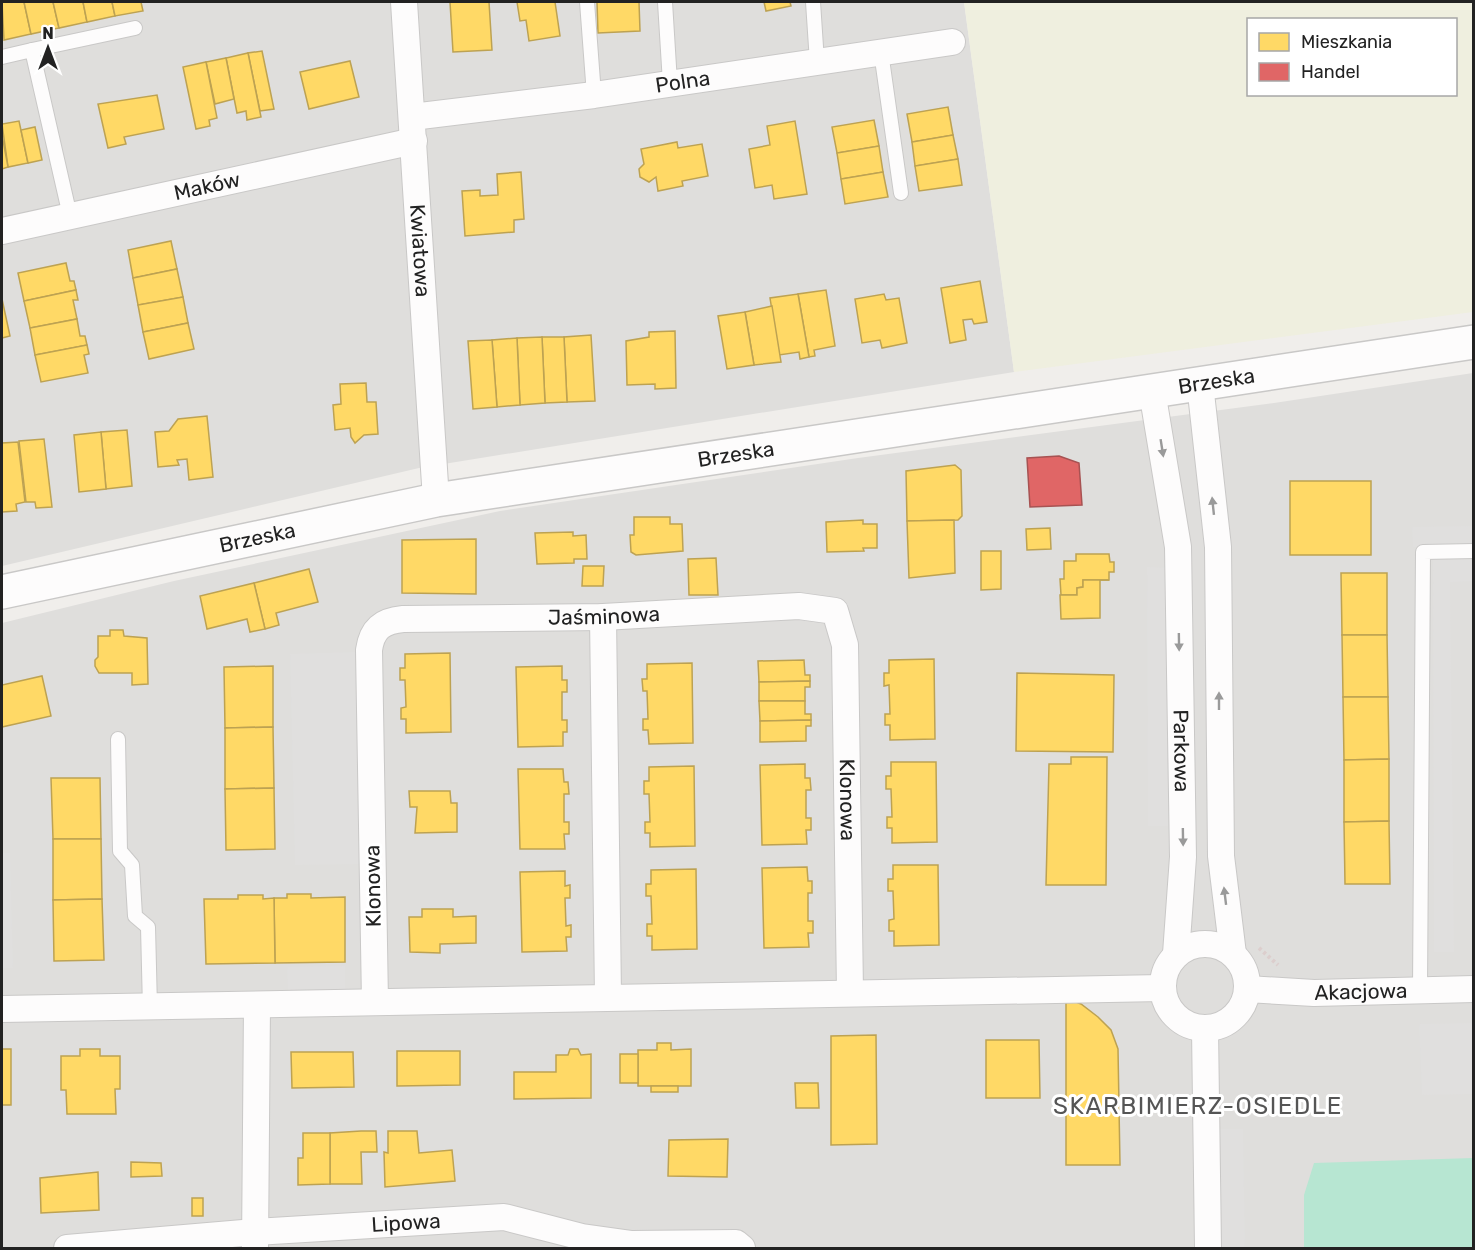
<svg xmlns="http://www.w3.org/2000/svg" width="1475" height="1250" font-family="Rubik,sans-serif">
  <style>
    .residential { fill: #dfdedc }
    .farmland { fill: #efefdf; fill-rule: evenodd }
    .pitch { fill: #b7e6d2 }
    .parking { fill: #e0dfde }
    .homes { fill: #ffd966; stroke: #bda252; stroke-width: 1.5 }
    .shops { fill: #e06666; stroke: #a75252; stroke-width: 1.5 }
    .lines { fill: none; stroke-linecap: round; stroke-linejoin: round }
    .service-casing { stroke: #c9c8c7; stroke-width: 16 }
    .minor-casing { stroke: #c9c8c7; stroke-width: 28 }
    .tertiary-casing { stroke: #c9c8c7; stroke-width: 36 }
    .path { stroke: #dccecd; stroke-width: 4; stroke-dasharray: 3 3; stroke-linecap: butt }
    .service { stroke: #fdfcfc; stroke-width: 14 }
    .minor { stroke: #fdfcfc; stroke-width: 26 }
    .tertiary { stroke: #fdfcfc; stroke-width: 33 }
    .oneway { fill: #9a9a9a }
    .labels { text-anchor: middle; stroke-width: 6; stroke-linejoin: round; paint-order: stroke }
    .street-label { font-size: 21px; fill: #222; stroke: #fff }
    .quarter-label { font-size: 24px; letter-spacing: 1.5px; fill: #555; stroke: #fff }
  </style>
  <rect width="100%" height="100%" fill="#f0eeeb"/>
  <g class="residential">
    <path d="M2,2H964L1014,372L419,468L2,566Z"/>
    <path d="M1473,373V1248H2V623L174,581L500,511L858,458L1274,403Z"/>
  </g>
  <path class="farmland" d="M964,2H1473V312L1014,372ZM1248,20H1456V94H1248Z"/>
  <path class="pitch" d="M1473,1158V1248H1304V1195L1314,1163Z"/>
  <g class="parking">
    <path d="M1473,526V546L1413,547L1412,527Z"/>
    <path d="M1473,558V581L1450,582L1454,952H1434L1433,559Z"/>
    <path d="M1147,567L1170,568L1173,826H1148Z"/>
    <path d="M358,652L363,864L295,865L290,654Z"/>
    <path d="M2,853H10L13,968H2Z"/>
    <path d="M345,966V989L288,990L287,967Z"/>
    <path d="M1473,1023V1094L1422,1095L1419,1024Z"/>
    <path d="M1216,1129H1243L1245,1248H1217Z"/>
  </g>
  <g class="homes">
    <path d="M2,2H24L31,34L4,40Z"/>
    <path d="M24,2H53L59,28L31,34Z"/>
    <path d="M53,2H83L87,22L59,28Z"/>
    <path d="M83,2H112L115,16L87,22Z"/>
    <path d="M112,2H141L143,11L115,16Z"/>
    <path d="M450,2H489L492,50L453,52Z"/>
    <path d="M517,2H555L560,36L529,41L526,20L520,21Z"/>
    <path d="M597,2H639L640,31L598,33Z"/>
    <path d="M764,2H790L791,6L766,11Z"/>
    <path d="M262,51L274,109L260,111L248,53Z"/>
    <path d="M248,53L261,117L247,120L246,111L237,113L226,58Z"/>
    <path d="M226,58L234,99L215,104L206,62Z"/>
    <path d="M350,61L359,97L309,109L300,72Z"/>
    <path d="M206,62L217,118L209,120L210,126L196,129L183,67Z"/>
    <path d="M157,95L164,129L124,137L126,144L108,148L98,104Z"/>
    <path d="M948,107L953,135L912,142L907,114Z"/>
    <path d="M874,120L879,146L837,153L832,127Z"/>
    <path d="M19,121L28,163L8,167L2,124Z"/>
    <path d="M795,121L807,194L774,199L772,185L755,188L749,149L770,145L767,126Z"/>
    <path d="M35,127L42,160L28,163L21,130Z"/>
    <path d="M2,135L8,167L2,169Z"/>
    <path d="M953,135L958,159L915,166L912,142Z"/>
    <path d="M677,142L678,148L702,144L708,176L682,181L683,186L658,191L656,177L649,182L640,177L639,169L644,164L641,149Z"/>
    <path d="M879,146L883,172L841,179L837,153Z"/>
    <path d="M958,159L962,185L919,191L915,166Z"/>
    <path d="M521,172L524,219L514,220V232L465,236L462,191L480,190V196L498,195L497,174Z"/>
    <path d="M883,172L888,197L845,204L841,179Z"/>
    <path d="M171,241L177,269L133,278L128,250Z"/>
    <path d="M66,263L70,281H74L76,290L24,301L18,273Z"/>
    <path d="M177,269L183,297L138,305L133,278Z"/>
    <path d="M980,281L987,322L974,324L972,319L963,320L966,340L950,343L941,288Z"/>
    <path d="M76,290L78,300H73L77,319L30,328L24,301Z"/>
    <path d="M826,290L835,346L814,350L815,356L809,357L798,294Z"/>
    <path d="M798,294L809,357L800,359L799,352L779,355L770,298Z"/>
    <path d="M884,294L886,300L899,298L907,343L882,348L880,340L862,343L855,299Z"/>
    <path d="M183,297L188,323L143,332L138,305Z"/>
    <path d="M2,299L10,336L2,338Z"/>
    <path d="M772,306L781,362L754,365L745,312Z"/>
    <path d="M745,312L754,365L727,369L718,316Z"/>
    <path d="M77,319L80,336H85L87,345L35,355L30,328Z"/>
    <path d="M188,323L194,349L149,359L143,332Z"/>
    <path d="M675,331L676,388L655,389V384L627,385L626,341L649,337V332Z"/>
    <path d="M591,335L595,401L567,402L564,337Z"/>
    <path d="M542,337H564L567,402L545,403Z"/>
    <path d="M542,337L545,403L520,405L517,338Z"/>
    <path d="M517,338L520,405L497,407L492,340Z"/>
    <path d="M492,340L497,407L473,409L468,341Z"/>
    <path d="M87,345L89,354L84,355L88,373L41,382L35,355Z"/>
    <path d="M366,383L367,402H376L378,434L364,435L355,443L351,437L350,428L335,430L333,405L341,404L340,384Z"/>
    <path d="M207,416L213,477L189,480L187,459L177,460L179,465L158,467L155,432L169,431L178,419Z"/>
    <path d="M127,430L132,486L106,489L101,432Z"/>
    <path d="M101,432L106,489L79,492L74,435Z"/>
    <path d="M44,439L52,507L36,508L35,502H26L19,441Z"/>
    <path d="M18,442L25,502L16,504L17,511L2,512V443Z"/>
    <path d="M955,465L961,470L962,516L958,520L907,521L906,471Z"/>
    <rect x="1290" y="481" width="81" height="74"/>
    <path d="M634,517H670V524H682L683,551L636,555L631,552L630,535H634Z"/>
    <path d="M863,520V524H877V548H863L864,551L827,552L826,522Z"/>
    <path d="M954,520L955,573L909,578L907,521Z"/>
    <path d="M1050,528L1051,549L1027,550L1026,529Z"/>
    <path d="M573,532V536L586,535L587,559H574V563L537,564L535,533Z"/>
    <path d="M476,539V594L402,593V540Z"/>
    <path d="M981,551H1001V589L981,590Z"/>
    <path d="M1076,554H1109L1110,562H1114V572H1109V580H1083V587L1077,588V595H1061L1060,579H1064V561H1076Z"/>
    <path d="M716,558L718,595H689L688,559Z"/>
    <path d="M583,566H604L603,586H582Z"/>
    <path d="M309,569L318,602L276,613L279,625L265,629L254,583Z"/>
    <path d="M1341,573H1387V635H1342Z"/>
    <path d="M1083,580H1109H1100V618L1061,619L1060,595H1077V588L1083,587Z"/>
    <path d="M254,583L265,629L250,632L247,619L207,629L200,596Z"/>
    <path d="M110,630H123L124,636L147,638L148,684L132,685V673H99L95,666V660L98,657V636H110Z"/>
    <path d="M1342,635H1387L1388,697H1343Z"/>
    <path d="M450,653L451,732L406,733V719H401V708L406,707L405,680H400V668H405V654Z"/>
    <path d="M934,659L935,739L890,740V725H885V714H890L889,685L884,686V673H889V660Z"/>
    <path d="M804,660L805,675H810V681L759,682L758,661Z"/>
    <path d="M692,663L693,743L649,744L648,730H643V719H648L647,691H643L642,679H647V664Z"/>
    <path d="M273,666V727L225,728L224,667Z"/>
    <path d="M562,666V680H567V692H562V720H567V732H563V746L518,747L516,667Z"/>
    <path d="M1017,673L1114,675L1113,752L1016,751Z"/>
    <path d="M42,676L51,716L2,727V685Z"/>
    <path d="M810,681V687H805V701H759V682Z"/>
    <path d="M1343,697H1388L1389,759L1344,760Z"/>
    <path d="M759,701H805V714H811V720L760,721Z"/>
    <path d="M811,720V726H806V741L760,742V721Z"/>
    <path d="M273,727L274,788L225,789V728Z"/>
    <path d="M1071,757H1107L1106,885H1046L1049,764H1071Z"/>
    <path d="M1389,759V821L1344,822V760Z"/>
    <path d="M891,762H936L937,842L892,843V828H887V817H892L891,789H886V776H891Z"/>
    <path d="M805,764V778H810L811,790H806V818H811V830H806L807,844L762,845L760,765Z"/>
    <path d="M694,766L695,846L650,847V833H645V822H650L649,794H644V781H649V767Z"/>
    <path d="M518,769H563L564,782H568L569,794H564V822H569V834H564L565,849H520Z"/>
    <path d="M51,778H100L101,839H53Z"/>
    <path d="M274,788L275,849L226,850L225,789Z"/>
    <path d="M409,791H450L451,803H457V832L415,833L417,807H410Z"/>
    <path d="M1389,821L1390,884H1345L1344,822Z"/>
    <path d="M53,839H101L102,899L53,900Z"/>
    <path d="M893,865H938L939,945L894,946V931H889V920L894,919L893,891H888V879H893Z"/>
    <path d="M807,867L808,881H812V893H808V921H813V933H808L809,947L764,948L762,868Z"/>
    <path d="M696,869L697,949L652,950V936H647V924H652L651,896H646V884H651V870Z"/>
    <path d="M565,871V886L570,885V898H565L566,926L571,925V937H566L567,951L522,952L520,872Z"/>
    <path d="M287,894H311V898L345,897V962L275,963L274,898H287Z"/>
    <path d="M238,895H263V899L274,898L275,963L206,964L204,899H238Z"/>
    <path d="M102,899L104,960L54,961L53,900Z"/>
    <path d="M422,909H453V917L476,916V943L440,944V953L410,952L409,917H422Z"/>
    <path d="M1066,998L1081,1004L1098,1017L1111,1030L1118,1049L1120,1165H1066Z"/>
    <path d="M876,1035L877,1144L831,1145V1036Z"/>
    <path d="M986,1040H1039L1040,1098H986Z"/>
    <path d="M657,1043H671V1050L691,1049V1086H638V1050H657Z"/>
    <rect x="2" y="1049" width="9" height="56"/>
    <path d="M80,1049H100V1056H120V1089H115L116,1114H67L66,1090H61V1056H80Z"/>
    <path d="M570,1049H578L581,1055L591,1054V1098L514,1099V1072H556V1055H568Z"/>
    <path d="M397,1051H460V1085L397,1086Z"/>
    <path d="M291,1052H353L354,1087L292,1088Z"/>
    <rect x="620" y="1054" width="18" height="29"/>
    <path d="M795,1083H818L819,1108H796Z"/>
    <rect x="651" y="1086" width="27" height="6"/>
    <path d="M361,1131H376L377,1152H361L362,1184H330V1133Z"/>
    <path d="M388,1131H417L419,1153L452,1150L455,1181L385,1187L384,1152L388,1153Z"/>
    <path d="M303,1133H330V1184L298,1185V1158H303Z"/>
    <path d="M728,1139L727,1177L668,1176L669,1140Z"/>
    <path d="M131,1162L161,1163L162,1176L131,1177Z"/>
    <path d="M98,1172L99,1210L41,1213L40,1178Z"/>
    <rect x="192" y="1198" width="11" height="18"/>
  </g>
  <path class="shops" d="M1059,456L1079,463L1082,505L1030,507L1027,458Z"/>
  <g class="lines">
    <defs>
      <g id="service">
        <path d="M587,2L594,95"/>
        <path d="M665,2L670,83"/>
        <path d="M813,2L817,62"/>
        <path d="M32,50L135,28"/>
        <path d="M881,52L901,193"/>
        <path d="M2,57L32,50L70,216"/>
        <path d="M118,739L120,851L132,865L135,916L148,927L150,1008"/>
        <path d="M1420,990L1423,552L1474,551"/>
      </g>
      <g id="minor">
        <path id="s1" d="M404,2L436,500"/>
        <path id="s2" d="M412,117L594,95L952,42"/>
        <path id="s3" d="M2,231L414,141"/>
        <path d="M1200,384L1218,547L1221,856L1233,954"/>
        <path id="s4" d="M1152,391L1178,547L1183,857L1176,954"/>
        <path d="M603,617L608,996"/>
        <circle cx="1205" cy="986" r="42"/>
        <path id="s5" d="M1247,989L1314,993L1474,989"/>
        <path id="s6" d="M375,1002L369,650C372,629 382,621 403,619L603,617L799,606L835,611L845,645L850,992"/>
        <path d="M2,1009L1162,988"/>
        <path d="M1205,1029L1208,1248"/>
        <path id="s7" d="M67,1248L255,1232L504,1217L582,1237L632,1244L736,1243L742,1248"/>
        <path d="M255,1248L257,1005"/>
      </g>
      <g id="tertiary">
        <path id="s8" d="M2,592L436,500L1474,342"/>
      </g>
    </defs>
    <use href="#service" class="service-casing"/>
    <use href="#minor" class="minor-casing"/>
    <use href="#tertiary" class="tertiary-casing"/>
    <path class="path" d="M1259,948L1278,965"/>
    <use href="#service" class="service"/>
    <use href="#minor" class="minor"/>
    <use href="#tertiary" class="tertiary"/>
  </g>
  <defs><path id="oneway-solid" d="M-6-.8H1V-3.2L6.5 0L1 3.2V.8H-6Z" transform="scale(1.5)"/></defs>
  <g class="oneway">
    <use href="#oneway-solid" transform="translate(1162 448) rotate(81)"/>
    <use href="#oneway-solid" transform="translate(1213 506) rotate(-96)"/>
    <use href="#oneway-solid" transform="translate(1179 642) rotate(89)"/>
    <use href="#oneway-solid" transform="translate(1219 701) rotate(-90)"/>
    <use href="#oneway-solid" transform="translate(1183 837) rotate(89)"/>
    <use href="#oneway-solid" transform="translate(1225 896) rotate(-97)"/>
  </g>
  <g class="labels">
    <g class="street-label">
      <text dy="7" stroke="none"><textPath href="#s2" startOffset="273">Polna</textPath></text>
      <text dy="7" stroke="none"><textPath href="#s3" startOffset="210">Maków</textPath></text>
      <text dy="7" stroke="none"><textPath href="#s1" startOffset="249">Kwiatowa</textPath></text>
      <text dy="7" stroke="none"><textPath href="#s8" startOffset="1233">Brzeska</textPath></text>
      <text dy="7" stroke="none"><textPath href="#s8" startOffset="747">Brzeska</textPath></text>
      <text dy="7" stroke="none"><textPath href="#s8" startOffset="261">Brzeska</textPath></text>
      <text dy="7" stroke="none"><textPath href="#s6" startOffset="604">Jaśminowa</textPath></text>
      <text dy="7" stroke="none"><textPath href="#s4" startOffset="362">Parkowa</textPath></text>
      <text dy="7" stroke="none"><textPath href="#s6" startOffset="1026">Klonowa</textPath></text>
      <text transform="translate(373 886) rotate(-91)" y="7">Klonowa</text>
      <text dy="7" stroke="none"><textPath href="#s5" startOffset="114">Akacjowa</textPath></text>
      <text dy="7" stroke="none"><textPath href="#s7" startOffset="340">Lipowa</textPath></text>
    </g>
    <g class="quarter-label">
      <text x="1198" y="1114">SKARBIMIERZ-OSIEDLE</text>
    </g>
  </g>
  <rect width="1475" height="1250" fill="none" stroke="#222222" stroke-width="6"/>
  <rect x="1247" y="18" width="210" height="78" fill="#ffffff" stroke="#a7a7a7" stroke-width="1.5"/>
  <rect x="1259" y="33" width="30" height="18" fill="#ffd966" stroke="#a7a7a7" stroke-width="1.5"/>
  <text x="1301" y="48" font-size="18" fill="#222222">Mieszkania</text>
  <rect x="1259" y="63" width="30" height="18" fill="#e06666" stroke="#a7a7a7" stroke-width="1.5"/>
  <text x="1301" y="78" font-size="18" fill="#222222">Handel</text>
  <g transform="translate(48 48)" stroke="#ffffff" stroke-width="4.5" paint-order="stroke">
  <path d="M0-4.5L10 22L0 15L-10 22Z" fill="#222222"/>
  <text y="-9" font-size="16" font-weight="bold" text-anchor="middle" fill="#222222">N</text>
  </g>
</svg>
